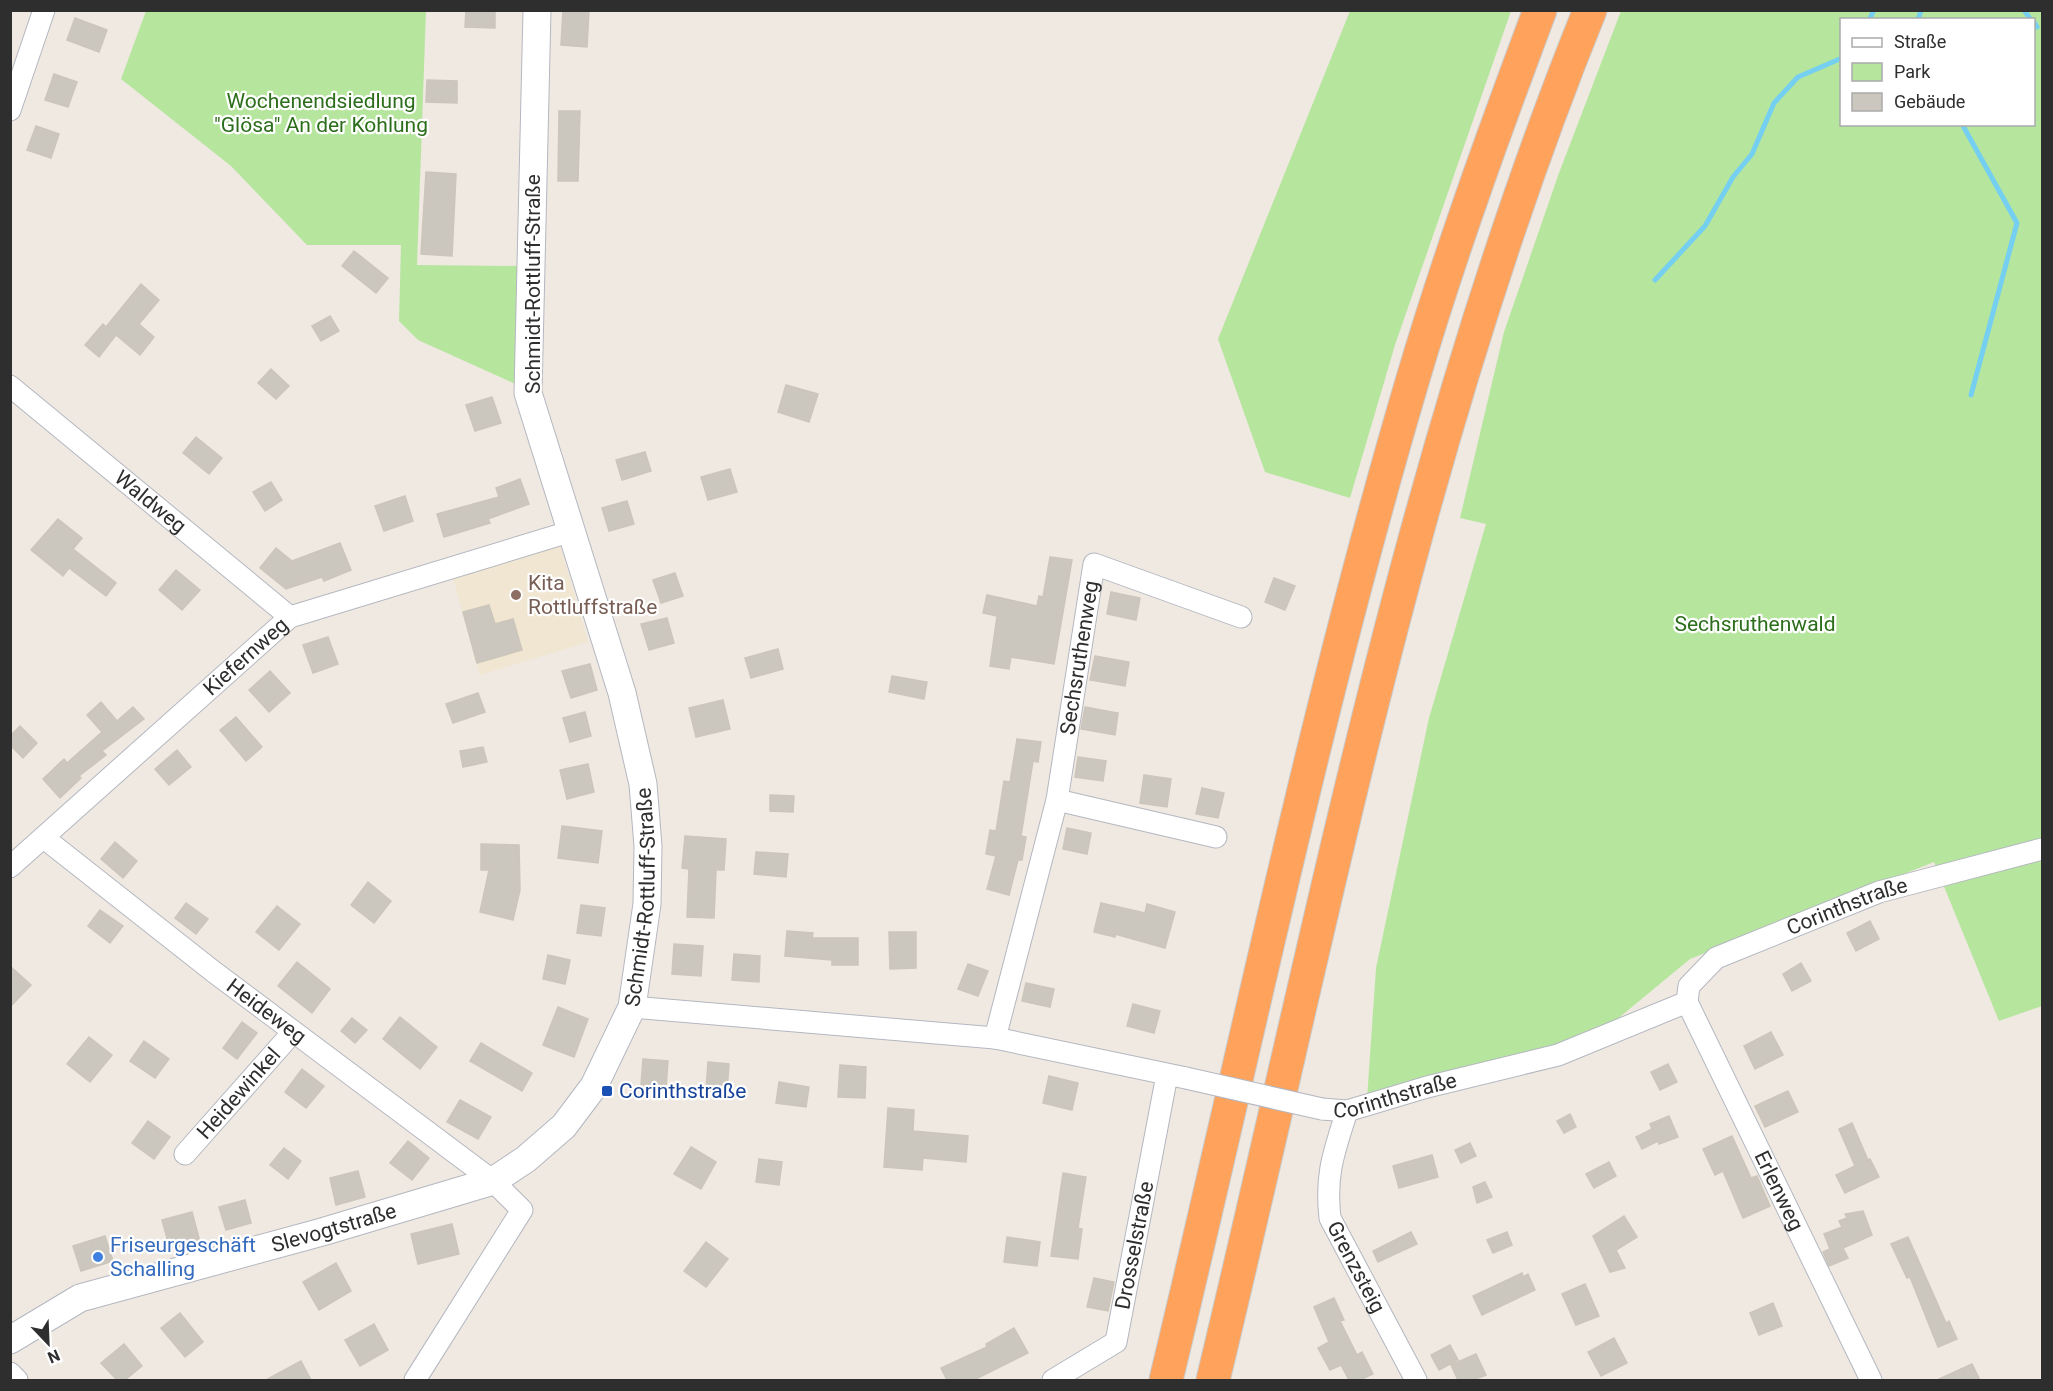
<svg xmlns="http://www.w3.org/2000/svg" width="2053" height="1391" font-family="Roboto,sans-serif">
  <style>
    .education { fill: #f0e6d1 }
    .green { fill: #b6e59e; fill-rule: evenodd }
    .lines { fill: none; stroke-linecap: round; stroke-linejoin: round }
    .stream { stroke: #75cff0; stroke-width: 5 }
    .building { fill: #cbc7bf; stroke: #cbc5ba; stroke-width: 1.5 }
    .minor-casing { stroke: #b4b7c1; stroke-width: 23 }
    .tertiary-casing { stroke: #b4b7c1; stroke-width: 29 }
    .motorway-casing { stroke: #c9c9c9; stroke-width: 35 }
    .minor { stroke: #fff; stroke-width: 21 }
    .tertiary { stroke: #fff; stroke-width: 27 }
    .motorway { stroke: #ffa35c; stroke-width: 33 }
    .minor-bridge-casing { stroke: #b4b7c1; stroke-width: 23; stroke-linecap: butt }
    .minor-bridge { stroke: #fff; stroke-width: 21 }
    .education-dot { fill: #8d6e63; stroke: #fff; stroke-width: 2 }
    .transit-dot { fill: #1a4fb4; stroke: #fff; stroke-width: 2 }
    .shop-dot { fill: #3f7fe0; stroke: #fff; stroke-width: 2 }
    .labels { text-anchor: middle; stroke-width: 4.5; stroke-linejoin: round; paint-order: stroke }
    .park-label { font-size: 21px; fill: #2c6e1b; stroke: #fff }
    .street-label { font-size: 21px; fill: #2e2e2e; stroke: #fff }
    .education-label { font-size: 21px; fill: #785e54; stroke: #fff; text-anchor: start }
    .transit-label { font-size: 21px; fill: #164399; stroke: #fff; text-anchor: start }
    .shop-label { font-size: 21px; fill: #366cbe; stroke: #fff; text-anchor: start }
  </style>
  <rect width="100%" height="100%" fill="#efe9e1"/>
  <path class="education" d="M560,545L588,642L480,675L453,578Z"/>
  <g class="green">
    <path d="M146,11H426L417,265L522,266L520,386L418,340L399,321L401,245H307L231,166L121,79Z"/>
    <path d="M1350,11H1511L1395,345L1350,498L1265,472L1218,339Z"/>
    <path d="M1621,11H2042V1006L1999,1021L1934,862L1690,959L1604,1030L1367,1099L1376,968L1429,718L1486,524L1460,518L1504,332L1559,173ZM1842,20H2034V124H1842Z"/>
  </g>
  <g class="lines">
    <g class="stream">
      <path d="M2024,10L2031,20"/>
      <path d="M1869,20L1874,10"/>
      <path d="M1918,20L1921,10"/>
      <path d="M2034,22L2037,27"/>
      <path d="M1962,124L2017,223L1971,395"/>
      <path d="M1655,280L1705,226L1733,177L1752,154L1774,103L1798,77L1842,58"/>
    </g>
  </g>
  <g class="building">
    <path d="M466,10H495V28L465,27Z"/>
    <path d="M563,10H589L587,47L561,45Z"/>
    <path d="M75,18L107,30L99,52L67,40Z"/>
    <path d="M54,74L77,82L68,107L45,100Z"/>
    <path d="M427,80L457,81V103L426,102Z"/>
    <path d="M559,111H580L578,181H558Z"/>
    <path d="M36,126L59,134L51,158L27,150Z"/>
    <path d="M426,172L456,174L452,256L421,254Z"/>
    <path d="M354,251L388,278L376,293L342,266Z"/>
    <path d="M141,284L159,300L139,324L154,337L140,355L116,335L99,357L85,345L103,324L106,327Z"/>
    <path d="M330,316L339,331L321,341L312,326Z"/>
    <path d="M271,369L289,386L276,399L258,383Z"/>
    <path d="M786,385L818,394L809,422L778,412Z"/>
    <path d="M492,397L501,423L475,431L466,405Z"/>
    <path d="M196,437L222,458L209,474L183,453Z"/>
    <path d="M645,452L651,471L622,480L616,460Z"/>
    <path d="M730,469L737,492L708,500L701,477Z"/>
    <path d="M520,479L529,504L488,519L490,523L444,537L437,514L499,497L496,488Z"/>
    <path d="M271,482L282,500L265,511L253,492Z"/>
    <path d="M405,496L413,521L384,531L375,506Z"/>
    <path d="M627,501L634,524L609,531L602,508Z"/>
    <path d="M58,519L82,538L73,549L116,583L106,596L69,568L63,576L31,550Z"/>
    <path d="M340,543L351,570L324,581L322,577L286,589L260,568L276,548L292,561Z"/>
    <path d="M1050,557L1072,560L1054,664L1011,657L1009,669L990,666L997,616L983,613L987,595L1037,606L1039,596L1043,597Z"/>
    <path d="M176,570L200,590L182,610L159,590Z"/>
    <path d="M675,573L683,596L661,603L653,580Z"/>
    <path d="M1274,578L1295,586L1285,610L1265,602Z"/>
    <path d="M1111,592L1140,598L1136,620L1107,614Z"/>
    <path d="M489,605L495,624L513,619L522,650L477,663L463,612Z"/>
    <path d="M667,618L674,643L649,650L641,624Z"/>
    <path d="M328,637L338,664L313,673L303,645Z"/>
    <path d="M778,649L783,669L751,678L745,658Z"/>
    <path d="M1095,656L1129,662L1125,686L1090,680Z"/>
    <path d="M590,664L597,690L571,698L562,671Z"/>
    <path d="M270,671L290,693L269,712L249,690Z"/>
    <path d="M892,676L927,682L924,699L889,692Z"/>
    <path d="M478,693L485,712L453,723L446,704Z"/>
    <path d="M723,700L730,729L696,737L689,708Z"/>
    <path d="M101,702L117,721L133,707L144,719L102,751L106,755L79,776L81,778L60,798L43,779L64,759L67,763L102,732L87,715Z"/>
    <path d="M1085,707L1118,713L1115,735L1081,729Z"/>
    <path d="M585,712L591,736L570,742L563,718Z"/>
    <path d="M236,717L262,747L246,761L220,730Z"/>
    <path d="M20,726L37,743L23,758L10,745V736Z"/>
    <path d="M1017,739L1041,742L1038,762L1033,761L1021,836L1026,837L1022,860H1018L1009,895L987,889L996,856L986,854L990,830L996,831L1004,781L1010,782Z"/>
    <path d="M483,747L487,762L463,767L460,751Z"/>
    <path d="M177,750L191,767L169,785L155,769Z"/>
    <path d="M1078,757L1106,761L1103,781L1075,777Z"/>
    <path d="M588,764L594,792L567,799L560,770Z"/>
    <path d="M1144,775L1171,779L1167,807L1140,803Z"/>
    <path d="M1202,788L1224,793L1218,818L1196,814Z"/>
    <path d="M770,795L794,796L793,812L770,811Z"/>
    <path d="M562,826L602,831L598,863L558,858Z"/>
    <path d="M1067,828L1091,833L1087,854L1063,849Z"/>
    <path d="M685,836L726,839L724,870H716L714,918L687,917L689,869L682,868Z"/>
    <path d="M115,842L137,861L123,878L101,859Z"/>
    <path d="M481,844L519,845L520,890L513,920L480,912L489,870H481Z"/>
    <path d="M756,852L788,854L786,877L754,874Z"/>
    <path d="M368,882L391,901L374,923L351,905Z"/>
    <path d="M186,903L208,919L196,934L175,918Z"/>
    <path d="M1101,903L1145,913L1147,904L1175,912L1165,948L1115,934V937L1094,932Z"/>
    <path d="M581,905L605,908L601,936L577,933Z"/>
    <path d="M277,906L300,924L279,950L256,932Z"/>
    <path d="M100,910L123,926L110,943L88,926Z"/>
    <path d="M1870,921L1879,939L1856,951L1847,933Z"/>
    <path d="M787,931L813,933L812,938H858V965H832V960L785,956Z"/>
    <path d="M889,932H916V968L890,969Z"/>
    <path d="M674,944L703,946L701,976L672,974Z"/>
    <path d="M734,954L760,956L759,982L732,980Z"/>
    <path d="M548,955L570,960L565,984L543,979Z"/>
    <path d="M297,962L330,989L312,1013L278,986Z"/>
    <path d="M1801,963L1811,981L1792,991L1783,974Z"/>
    <path d="M968,964L988,971L978,996L958,989Z"/>
    <path d="M10,966L31,985L10,1007Z"/>
    <path d="M1026,983L1054,989L1050,1007L1022,1001Z"/>
    <path d="M1133,1004L1160,1011L1154,1033L1127,1026Z"/>
    <path d="M558,1007L588,1019L574,1057L543,1045Z"/>
    <path d="M400,1017L437,1047L420,1069L383,1039Z"/>
    <path d="M352,1018L367,1030L355,1043L341,1031Z"/>
    <path d="M242,1022L257,1033L237,1059L223,1048Z"/>
    <path d="M1771,1032L1783,1055L1755,1069L1744,1046Z"/>
    <path d="M89,1037L112,1055L90,1082L67,1064Z"/>
    <path d="M144,1041L169,1059L155,1078L130,1061Z"/>
    <path d="M481,1043L532,1073L522,1091L470,1061Z"/>
    <path d="M643,1059L668,1061L666,1087L641,1085Z"/>
    <path d="M708,1062L729,1064L727,1092L706,1091Z"/>
    <path d="M1668,1064L1677,1082L1660,1090L1651,1072Z"/>
    <path d="M840,1065L866,1067L865,1098L838,1097Z"/>
    <path d="M302,1069L324,1086L306,1108L285,1092Z"/>
    <path d="M1049,1076L1078,1083L1072,1110L1043,1103Z"/>
    <path d="M779,1082L809,1087L806,1107L776,1103Z"/>
    <path d="M1788,1091L1798,1112L1765,1127L1755,1106Z"/>
    <path d="M460,1100L491,1117L478,1139L447,1122Z"/>
    <path d="M888,1108L914,1110L913,1131L968,1136L966,1162L923,1158L922,1170L884,1167Z"/>
    <path d="M1570,1114L1576,1127L1564,1133L1557,1121Z"/>
    <path d="M1669,1116L1678,1137L1659,1144L1658,1141L1642,1149L1636,1137L1652,1129L1650,1124Z"/>
    <path d="M148,1121L170,1137L154,1159L132,1143Z"/>
    <path d="M1852,1123L1868,1160L1870,1159L1879,1177L1845,1193L1836,1175L1855,1166L1839,1129Z"/>
    <path d="M1732,1136L1751,1178L1757,1176L1770,1206L1743,1218L1723,1171L1715,1175L1703,1149Z"/>
    <path d="M408,1141L429,1158L412,1180L390,1163Z"/>
    <path d="M1470,1143L1476,1156L1461,1163L1455,1150Z"/>
    <path d="M691,1147L716,1162L701,1189L674,1174Z"/>
    <path d="M284,1148L301,1161L288,1179L270,1165Z"/>
    <path d="M1432,1155L1438,1177L1399,1188L1393,1166Z"/>
    <path d="M759,1159L782,1162L779,1185L756,1182Z"/>
    <path d="M1609,1162L1616,1176L1594,1188L1586,1174Z"/>
    <path d="M358,1171L365,1197L336,1205L330,1178Z"/>
    <path d="M1063,1173L1086,1177L1078,1228L1082,1229L1078,1259L1051,1256Z"/>
    <path d="M1485,1182L1492,1197L1477,1203L1473,1187Z"/>
    <path d="M245,1200L251,1223L226,1230L219,1207Z"/>
    <path d="M1863,1211L1872,1235L1843,1248L1848,1258L1829,1266L1823,1252L1830,1249L1824,1234L1842,1227L1839,1221L1847,1218L1845,1214Z"/>
    <path d="M192,1212L200,1242L170,1249L162,1220Z"/>
    <path d="M1624,1216L1637,1237L1616,1250L1625,1268L1610,1272L1593,1236Z"/>
    <path d="M452,1224L459,1254L418,1264L411,1234Z"/>
    <path d="M1411,1232L1417,1244L1378,1262L1373,1251Z"/>
    <path d="M1507,1232L1512,1245L1493,1253L1487,1240Z"/>
    <path d="M105,1236L113,1261L81,1271L73,1246Z"/>
    <path d="M1007,1237L1040,1242L1037,1266L1004,1262Z"/>
    <path d="M1908,1237L1946,1323L1949,1321L1957,1339L1938,1347L1910,1277L1907,1278L1891,1244Z"/>
    <path d="M706,1242L728,1259L706,1287L684,1271Z"/>
    <path d="M336,1263L351,1291L319,1310L303,1282Z"/>
    <path d="M1522,1273L1523,1277L1528,1274L1535,1290L1482,1315L1473,1296Z"/>
    <path d="M1094,1278L1114,1282L1108,1311L1087,1307Z"/>
    <path d="M1585,1284L1599,1316L1576,1325L1562,1294Z"/>
    <path d="M1334,1298L1344,1320L1340,1321L1357,1355L1362,1352L1373,1374L1360,1380H1349L1341,1365L1330,1370L1318,1348L1329,1342L1314,1307Z"/>
    <path d="M1773,1303L1782,1326L1759,1335L1750,1313Z"/>
    <path d="M180,1313L203,1342L185,1357L161,1328Z"/>
    <path d="M374,1324L388,1350L360,1366L345,1340Z"/>
    <path d="M1014,1328L1028,1353L974,1380H947L941,1368L987,1347L986,1344Z"/>
    <path d="M1614,1338L1627,1363L1601,1376L1588,1352Z"/>
    <path d="M124,1344L142,1366L125,1380H117L101,1363Z"/>
    <path d="M1450,1345L1458,1360L1439,1370L1431,1355Z"/>
    <path d="M1476,1354L1486,1375L1473,1380H1458L1451,1365Z"/>
    <path d="M301,1361L311,1380H266Z"/>
    <path d="M1972,1364L1980,1380H1937Z"/>
  </g>
  <g class="lines">
    <defs>
      <g id="minor">
        <path d="M10,110L44,10"/>
        <path id="s1" d="M10,386L290,617"/>
        <path d="M1057,800L1216,837"/>
        <path id="s2" d="M44,838L214,972L493,1181L522,1210L415,1380"/>
        <path id="s3" d="M10,867L290,617L572,531"/>
        <path id="s4" d="M1687,1002L1871,1380"/>
        <path d="M632,1007L995,1038L1186,1078"/>
        <path id="s5" d="M995,1038L1057,800L1094,564L1241,617"/>
        <path id="s6" d="M1322,1109L1347,1111L1427,1087L1558,1055L1687,1002L1689,986L1716,958L1879,892L2042,849"/>
        <path id="s7" d="M1347,1111C1334,1152 1325,1174 1330,1218L1416,1380"/>
        <path id="s8" d="M185,1154L293,1032"/>
        <path d="M10,1373L17,1380"/>
        <path id="s9" d="M1053,1380L1116,1342L1167,1075"/>
      </g>
      <g id="tertiary">
        <path id="s10" d="M10,1340L80,1298L322,1232L493,1181L526,1159L564,1126L594,1086L632,1007L647,904L648,846L643,784L622,693L528,393L537,10"/>
      </g>
      <g id="motorway">
        <path d="M1166,1380C1246,1047 1315,710 1412,382C1449,256 1494,133 1540,10"/>
        <path d="M1213,1380C1324,920 1411,451 1590,10"/>
      </g>
    </defs>
    <use href="#minor" class="minor-casing"/>
    <use href="#tertiary" class="tertiary-casing"/>
    <use href="#motorway" class="motorway-casing"/>
    <use href="#minor" class="minor"/>
    <use href="#tertiary" class="tertiary"/>
    <use href="#motorway" class="motorway"/>
    <defs>
      <path id="minor-bridge" d="M1186,1078L1322,1109"/>
    </defs>
    <use href="#minor-bridge" class="minor-bridge-casing"/>
    <use href="#minor-bridge" class="minor-bridge"/>
  </g>
  <circle class="education-dot" cx="516" cy="595" r="6"/>
  <rect class="transit-dot" x="601" y="1085" width="12" height="12" rx="3"/>
  <circle class="shop-dot" cx="98" cy="1257" r="6"/>
  <g class="labels">
    <g class="park-label">
      <text x="321" y="108">Wochenendsiedlung<tspan x="321" dy="24">"Glösa" An der Kohlung</tspan></text>
      <text x="1755" y="631">Sechsruthenwald</text>
    </g>
    <g class="street-label">
      <text transform="translate(533 284) rotate(-90)" y="7">Schmidt-Rottluff-Straße</text>
      <text dy="7" stroke="none"><textPath href="#s1" startOffset="182">Waldweg</textPath></text>
      <text dy="7" stroke="none"><textPath href="#s3" startOffset="316">Kiefernweg</textPath></text>
      <text dy="7" stroke="none"><textPath href="#s5" startOffset="390">Sechsruthenweg</textPath></text>
      <text dy="7" stroke="none"><textPath href="#s10" startOffset="849">Schmidt-Rottluff-Straße</textPath></text>
      <text dy="7" stroke="none"><textPath href="#s6" startOffset="579">Corinthstraße</textPath></text>
      <text dy="7" stroke="none"><textPath href="#s2" startOffset="282">Heideweg</textPath></text>
      <text dy="7" stroke="none"><textPath href="#s8" startOffset="81">Heidewinkel</textPath></text>
      <text dy="7" stroke="none"><textPath href="#s6" startOffset="75">Corinthstraße</textPath></text>
      <text dy="7" stroke="none"><textPath href="#s4" startOffset="210">Erlenweg</textPath></text>
      <text dy="7" stroke="none"><textPath href="#s10" startOffset="345">Slevogtstraße</textPath></text>
      <text dy="7" stroke="none"><textPath href="#s9" startOffset="172">Drosselstraße</textPath></text>
      <text dy="7" stroke="none"><textPath href="#s7" startOffset="165">Grenzsteig</textPath></text>
    </g>
    <g class="education-label">
      <text x="528" y="590">Kita<tspan x="528" dy="24">Rottluffstraße</tspan></text>
    </g>
    <g class="transit-label">
      <text x="619" y="1098">Corinthstraße</text>
    </g>
    <g class="shop-label">
      <text x="110" y="1252">Friseurgeschäft<tspan x="110" dy="24">Schalling</tspan></text>
    </g>
  </g>
  <rect width="2053" height="1391" fill="none" stroke="#2e2e2e" stroke-width="24"/>
  <rect x="1840" y="18" width="195" height="108" fill="#ffffff" stroke="#ababab" stroke-width="1.5"/>
  <rect x="1852" y="38" width="30" height="9" fill="#ffffff" stroke="#ababab" stroke-width="1.5"/>
  <text x="1894" y="48" font-size="18" fill="#2e2e2e">Straße</text>
  <rect x="1852" y="63" width="30" height="18" fill="#b6e59e" stroke="#ababab" stroke-width="1.5"/>
  <text x="1894" y="78" font-size="18" fill="#2e2e2e">Park</text>
  <rect x="1852" y="93" width="30" height="18" fill="#cbc7bf" stroke="#ababab" stroke-width="1.5"/>
  <text x="1894" y="108" font-size="18" fill="#2e2e2e">Gebäude</text>
  <g transform="translate(48 1343) rotate(157)" stroke="#ffffff" stroke-width="4.5" paint-order="stroke">
  <path d="M0-4.5L10 22L0 15L-10 22Z" fill="#2e2e2e"/>
  <text y="-9" font-size="16" font-weight="bold" text-anchor="middle" fill="#2e2e2e">N</text>
  </g>
</svg>
